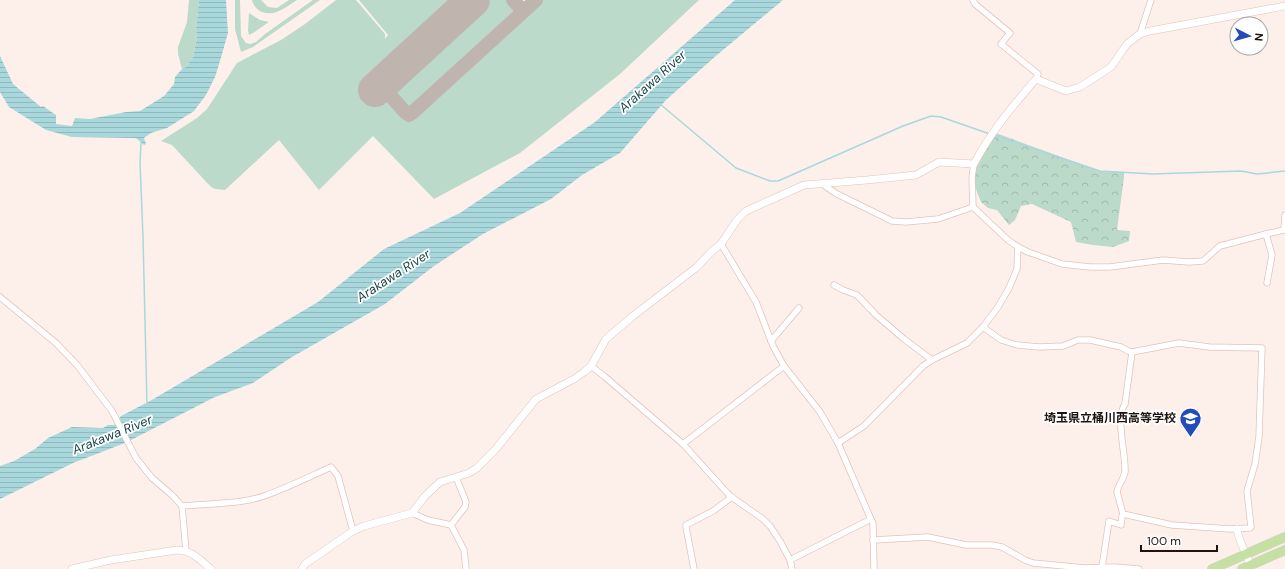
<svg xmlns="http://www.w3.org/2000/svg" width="1285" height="569" font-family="'DM Sans','Noto Sans JP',sans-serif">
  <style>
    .grass { fill: #bbdac9 }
    .forest { fill: url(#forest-crowns) }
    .water { fill: url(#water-rules) }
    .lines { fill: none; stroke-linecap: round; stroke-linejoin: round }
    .stream { stroke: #a9d8dc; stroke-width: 1.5 }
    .taxiway { stroke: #c0b4af; stroke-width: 14 }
    .runway { stroke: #c0b4af; stroke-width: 34 }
    .minor-casing { stroke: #e3c3b7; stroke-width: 7 }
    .tertiary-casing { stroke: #e3c3b7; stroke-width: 8 }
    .trunk-casing { stroke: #d2d0cf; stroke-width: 10 }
    .minor { stroke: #fff; stroke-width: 5.5 }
    .tertiary { stroke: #fff; stroke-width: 7 }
    .trunk { stroke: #c6dfa3; stroke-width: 9 }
    .labels { text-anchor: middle; stroke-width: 3.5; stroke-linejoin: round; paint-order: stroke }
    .poi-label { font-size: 12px; font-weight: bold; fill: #1e130f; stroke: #fff; text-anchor: end }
    .water-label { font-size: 13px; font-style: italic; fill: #194548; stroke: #fff }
  </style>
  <defs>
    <pattern id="forest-crowns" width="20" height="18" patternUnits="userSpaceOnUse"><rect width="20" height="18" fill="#bbdac9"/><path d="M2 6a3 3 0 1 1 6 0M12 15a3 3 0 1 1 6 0" fill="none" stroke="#a0baab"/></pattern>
    <pattern id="water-rules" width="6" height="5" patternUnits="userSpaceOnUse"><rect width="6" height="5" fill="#a9d8dc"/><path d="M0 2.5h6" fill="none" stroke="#91b8bc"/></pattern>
  </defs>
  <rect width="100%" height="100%" fill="#fdf0eb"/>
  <g class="grass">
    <path d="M189,0H199L196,29L197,38L193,57L186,67L182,69L178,54V47L187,22Z"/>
    <path d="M235,0H240L241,36L246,43L250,44L256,42L265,34L313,0H320L253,47L241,52L235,29Z"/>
    <path d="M252,0H261L268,7L277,8L289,0H297C286,7 275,17 262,12C257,10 253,5 252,0Z"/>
    <path d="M336,0H356L385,34V39L388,35L359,0H460L368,85L378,98L383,94L409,121L542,0H699L620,74L520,153L434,199L373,136L319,190L279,140L225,190L215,189L211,187L172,145L161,141L197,118L207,109L237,63L281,40L305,24Z"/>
    <path d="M487,0H507L518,11L409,109L390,88Z"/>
    <path d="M249,13L260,20L269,22L253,33L249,35L248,31Z"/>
  </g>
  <path class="forest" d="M993,132L1100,171L1124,172V177L1117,230L1130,231L1129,241L1113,247L1093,245L1076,242L1071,222L1032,204L1021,206L1015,220L1009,225L997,210L988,208L981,202L972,179L974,164Z"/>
  <g class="water">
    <path d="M199,0H226L228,33L220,61L215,77L206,95L194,111L167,128L151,133L144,138L146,144L144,145L136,138L72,137L46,130L9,107L0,92V56L13,84L41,107L43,106L56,115V124L72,126L75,118L90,119L126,112L140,111L164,96L174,84L175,77L182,69L186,67L193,57L197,38L196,29Z"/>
    <path d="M735,0H783L717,55L666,100L620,153L582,175L551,199L483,234L434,266L385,304L292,357L253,383L215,397L125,443L73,463L0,499V466L14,461L35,449L48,438L72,427L103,428L108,425H114L121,416L150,401L318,302L384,249L460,213L595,122Z"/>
  </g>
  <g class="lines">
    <g class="stream">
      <path d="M660,104L736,168L770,181H778L903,126L931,116L941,117L990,134"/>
      <path d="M993,135L1100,171L1153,174L1241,171L1257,174L1285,171"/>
      <path d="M141,143L140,162L143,237L147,405"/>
    </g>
    <g class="taxiway">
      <path d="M462,0L467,6"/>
      <path d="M513,0L523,11"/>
      <path d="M380,84L405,112L409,115L412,113L536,0"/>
    </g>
    <path class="runway" d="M375,90L473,0"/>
    <defs>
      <g id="minor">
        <path d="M973,0L975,4L1010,33L1001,44L1038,74L1036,79"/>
        <path d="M1140,34L1151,0"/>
        <path d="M974,164L972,177L973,207L1008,240L1018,247L1028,252L1062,264L1090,267H1110L1163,260L1189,262L1203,261L1220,246L1270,233L1285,230"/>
        <path d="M822,184L837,194L892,221L906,222L938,219L973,207"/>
        <path d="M1284,230L1285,215"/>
        <path d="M1266,234L1272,255L1267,283"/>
        <path d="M721,244L756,302L773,346L784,366L820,412L838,443L873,524L874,569"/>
        <path d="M834,285L843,290L857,295L876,315L904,339L932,360"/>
        <path d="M0,297L56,343L77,365L112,411L136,458L152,478L172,495L182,506L186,551"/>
        <path d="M983,327L1001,340L1017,345L1039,347L1063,346L1078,340H1090L1121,347L1128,351L1132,352L1179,343L1209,347L1262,348L1259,437L1255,464L1247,491L1251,527L1250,528L1230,529L1172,525L1123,514L1117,492C1118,485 1124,479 1125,472C1126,454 1115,418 1125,404L1132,352"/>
        <path d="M771,341L799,308"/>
        <path d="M591,366L604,376L683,444L730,496L763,519L770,526L780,541L790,560L792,569"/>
        <path d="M838,443L864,426L923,366L932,360L967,343L983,327L998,307L1009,288L1017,269L1018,247"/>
        <path d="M683,444L784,366"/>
        <path d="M182,506C209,503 237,505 264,496C287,488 309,477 331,467L338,476L353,531"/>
        <path d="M412,513L428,520L451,525"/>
        <path d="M451,525L465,507L466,502L456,477"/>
        <path d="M451,525L464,550L466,569"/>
        <path d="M873,540L928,537L966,545H992L1002,547L1025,560L1033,563L1085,568L1114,567L1139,569"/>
        <path d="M790,560L871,519"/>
        <path d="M1102,567L1109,521L1121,525L1122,516L1123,514"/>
        <path d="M694,569L686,527V525L713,511L732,497"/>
      </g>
      <g id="tertiary">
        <path d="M1237,529C1239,543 1248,555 1251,569"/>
        <path d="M72,569L111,560L177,550C193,551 199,559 211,569"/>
        <path d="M302,569L305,564L353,531L364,526L412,513L425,496L440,482L469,473L477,468L495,450L536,399L574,379L584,372L591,366L606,339L633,316L697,267L711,252L721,244L737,220L746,211L804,185L867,180L906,176L916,175L939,162L974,164C991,131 1013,106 1036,79L1066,91L1080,87L1111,67L1127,44L1140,34L1150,31L1285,6"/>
      </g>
      <g id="trunk">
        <path d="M1212,569L1285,537"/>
        <path d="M1242,569L1285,550"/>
      </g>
    </defs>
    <use href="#minor" class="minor-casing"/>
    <use href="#tertiary" class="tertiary-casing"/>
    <use href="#trunk" class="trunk-casing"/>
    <use href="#minor" class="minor"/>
    <use href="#tertiary" class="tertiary"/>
    <use href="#trunk" class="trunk"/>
  </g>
  <defs>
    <symbol id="school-pin" viewBox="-11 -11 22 30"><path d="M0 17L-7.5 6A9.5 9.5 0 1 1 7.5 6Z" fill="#244bba" stroke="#fff"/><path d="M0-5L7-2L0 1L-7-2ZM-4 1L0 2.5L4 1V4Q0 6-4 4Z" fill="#fff"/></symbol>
  </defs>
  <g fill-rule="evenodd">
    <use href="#school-pin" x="1178" y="406" width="25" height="34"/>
  </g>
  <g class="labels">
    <g class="poi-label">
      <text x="1176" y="422">埼玉県立桶川西高等学校</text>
    </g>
    <g class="water-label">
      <text transform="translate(652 81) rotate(-42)" y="5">Arakawa River</text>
      <text transform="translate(393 275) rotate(-33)" y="5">Arakawa River</text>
      <text transform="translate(112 434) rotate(-22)" y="5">Arakawa River</text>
    </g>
  </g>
  <g transform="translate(1249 36) rotate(96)"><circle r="19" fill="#ffffff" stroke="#a5a19f"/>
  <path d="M0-3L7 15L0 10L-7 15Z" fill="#244bba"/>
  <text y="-6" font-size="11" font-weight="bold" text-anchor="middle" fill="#1e130f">N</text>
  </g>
  <path d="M1141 545v6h76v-6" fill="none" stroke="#1e130f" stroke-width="2"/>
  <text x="1147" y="545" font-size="12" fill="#1e130f" stroke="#ffffff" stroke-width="3" paint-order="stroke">100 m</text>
</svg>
